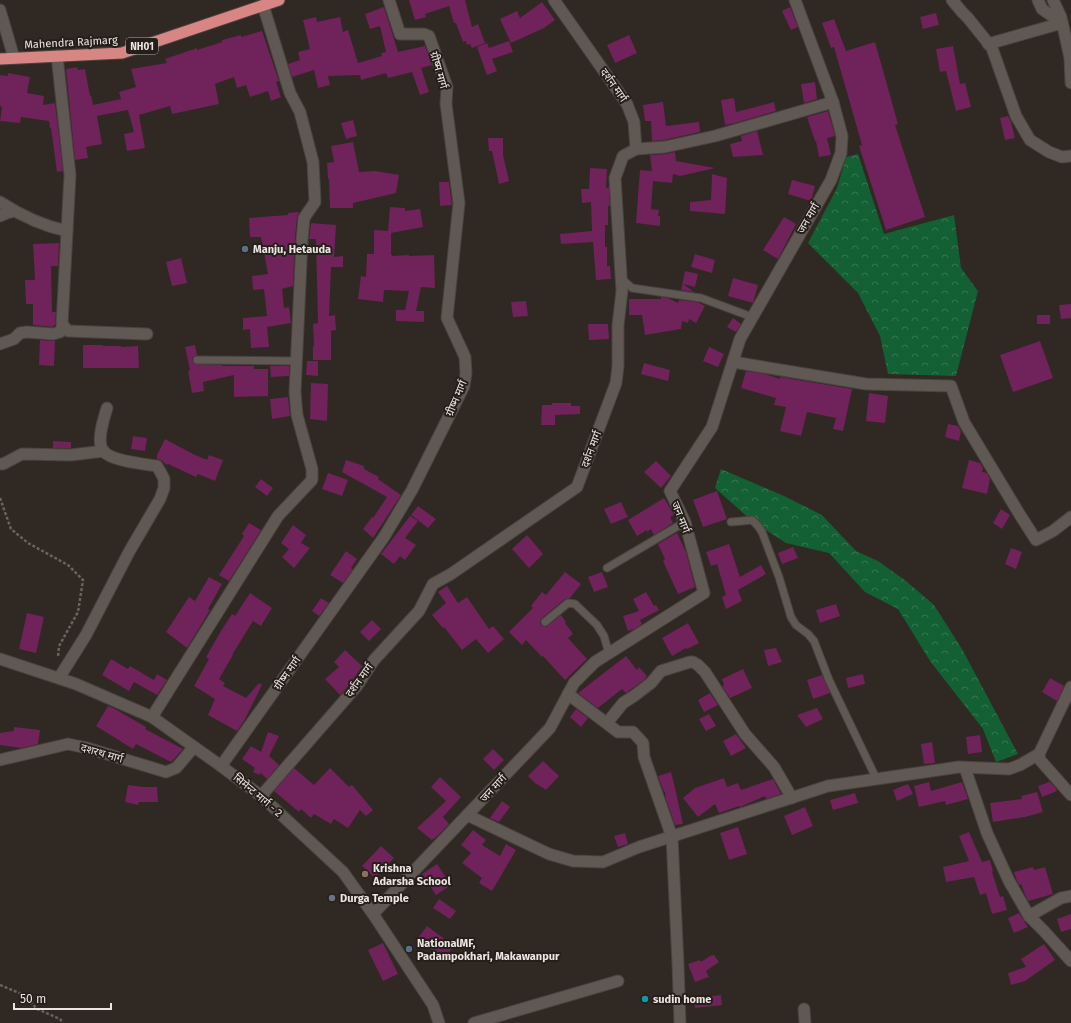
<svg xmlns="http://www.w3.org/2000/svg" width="1071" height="1023" font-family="'Fira Sans','Noto Sans Devanagari',sans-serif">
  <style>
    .forest { fill: url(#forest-crowns) }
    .building { fill: #70225a }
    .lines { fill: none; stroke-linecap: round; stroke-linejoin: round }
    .service-casing { stroke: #4a4340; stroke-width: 9 }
    .minor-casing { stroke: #4a4340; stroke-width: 13 }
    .trunk-casing { stroke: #4a4340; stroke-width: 13 }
    .path { stroke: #69635e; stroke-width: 2.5; stroke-dasharray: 3 2; stroke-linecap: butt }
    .service { stroke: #605852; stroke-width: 7 }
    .minor { stroke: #605852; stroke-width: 11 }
    .trunk { stroke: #d88684; stroke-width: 11 }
    .service-dot { fill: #5c6f8a; stroke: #251e19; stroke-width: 1.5 }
    .education-dot { fill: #8d6e63; stroke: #251e19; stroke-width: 1.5 }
    .worship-dot { fill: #6b7280; stroke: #251e19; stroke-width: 1.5 }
    .culture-dot { fill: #0f9aa8; stroke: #251e19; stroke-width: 1.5 }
    .labels { text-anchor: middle; stroke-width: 4; stroke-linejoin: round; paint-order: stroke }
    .shield { fill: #251e19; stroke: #b0aaa6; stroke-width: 1 }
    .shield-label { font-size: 10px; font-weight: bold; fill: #ebe6e3 }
    .street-label { font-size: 11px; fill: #ebe6e3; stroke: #251e19 }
    .poi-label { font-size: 11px; font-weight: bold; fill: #ebe6e3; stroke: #251e19; text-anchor: start }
  </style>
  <defs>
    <pattern id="forest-crowns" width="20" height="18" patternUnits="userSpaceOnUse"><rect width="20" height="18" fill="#136034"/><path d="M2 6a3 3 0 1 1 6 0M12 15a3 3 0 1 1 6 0" fill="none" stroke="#367751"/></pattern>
  </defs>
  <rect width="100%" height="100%" fill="#2f2823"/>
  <g class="forest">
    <path d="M858,154L884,234L954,215L961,268L978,291L956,376L888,374L880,336L858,293L808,243L837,188L846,157Z"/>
    <path d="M721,469L784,496L822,515L856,551L878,561L906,581L934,605L962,649L1018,754L996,762L983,729L930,661L898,609L865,592L829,553L786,543L752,521L715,488Z"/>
  </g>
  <g class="building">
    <path d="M409,0H465L472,27L478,24L485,43L472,48L470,44L467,45L466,41L463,42L456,23H454L449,6L425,14L426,17L415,20Z"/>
    <path d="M542,2L555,20L544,28L511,43L500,19L517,11L520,18Z"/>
    <path d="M384,7L398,52L425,46L432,65L421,68L429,92L420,95L412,72L388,78L386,73L361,80L360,75L328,76L330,85L318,88L314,70L292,77L288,64L300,60L298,52L310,49L303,20L316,17L317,22L340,17L343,32L348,30L358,63L382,56L381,53L386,52L380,26L370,29L365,14Z"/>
    <path d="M790,7L798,27L791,30L782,11Z"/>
    <path d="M936,13L939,25L923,29L920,17Z"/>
    <path d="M834,19L846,51L875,42L898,124L895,125L925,217L886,230L859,146L862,145L834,47L831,48L822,23Z"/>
    <path d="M262,31L279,81L276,82L281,97L271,101L268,91L250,97L246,85L237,88L234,77L215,84L219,104L172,114L170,106L139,115L145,148L127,151L124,134L134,132L128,110L97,116L102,144L86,147L88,158L75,160L66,69L77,67L78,70L85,69L90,96L91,95L93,105L121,99L119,92L136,87L131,69L167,63L165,59L197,48V50L222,42V40L241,35V37Z"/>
    <path d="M629,35L637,53L615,63L607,45Z"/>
    <path d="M509,41L513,52L492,59L497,71L487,75L477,47L487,43L489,48Z"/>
    <path d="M953,46L960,84L965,83L971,107L956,111L946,71L940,72L936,49Z"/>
    <path d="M8,73L30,77L27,93L44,96L43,105L55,103L63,171L57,172L51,128H50L49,121L21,117L20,123L0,121L2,107L0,106V75L8,76Z"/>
    <path d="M815,82L817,99L804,103L801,84Z"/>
    <path d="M734,98L736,112L774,102L776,111L735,123L725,125L721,100Z"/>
    <path d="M663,102L666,126L699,122L700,132L664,140L652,141L651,121H645L643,105Z"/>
    <path d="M828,111L835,136L827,138L831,155L819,157L816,141H815L807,117Z"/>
    <path d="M1008,116L1011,122L1015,138L1005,140L1000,118Z"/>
    <path d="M353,120L357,136L346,139L341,123Z"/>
    <path d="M757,131L763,155L733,157L730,144L742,141L741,136Z"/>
    <path d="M488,138H503V155L509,181L499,184L492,151H489Z"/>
    <path d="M353,142L359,172L375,171L399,175L396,193L353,203V208H330L329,179H328L327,163L334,162L331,146Z"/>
    <path d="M675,152L676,161L715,168L680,176L673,174L672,183L653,181L651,209L659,210L658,216H660V226L636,223L640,170L652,171L650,155L666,154Z"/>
    <path d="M590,168L607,169L606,188L609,187L610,206H608V225H605V247H607V266H610L611,279L596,280L593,242L561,244L560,234L592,231L591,202L582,203L581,189H589Z"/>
    <path d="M712,174L727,178L725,214L690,211V202L711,200Z"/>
    <path d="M792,180L815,186L811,201L788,194Z"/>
    <path d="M439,182H449L452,205L440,206Z"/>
    <path d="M390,207L405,208V211L420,209L423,227L391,233V255H392V256L409,255V256L434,255L435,288L421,287L416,311H424V322L396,321V310H405L409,291L384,290L383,302L358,299L361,276L366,277L367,254H374V230L388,231Z"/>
    <path d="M299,212L297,217L295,239L293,286L282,289L284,308L289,307L291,323L267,327L269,347L251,348L250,329L243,330V318L267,316L264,289L253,290L252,276L268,274L261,237H250L249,218L288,215V213Z"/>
    <path d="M784,217L796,224L778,259L763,250Z"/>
    <path d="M311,223L336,225L334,257L343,256V267H331L329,316L335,315L336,330L331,331V360H313V346H314L313,324L318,323L316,239H309Z"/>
    <path d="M59,243L58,266H51L52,312H56L55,325L52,327L33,325V304H26L25,280H35L33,244Z"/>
    <path d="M695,254L715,260L712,273L691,267Z"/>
    <path d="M181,258L187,283L172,286L166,262Z"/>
    <path d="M685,271L698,274L695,287L683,284L694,292L681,290Z"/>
    <path d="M733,278L758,285L753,303L728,296Z"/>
    <path d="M661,297L668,298L678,303L679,300L697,302L705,306L696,323L689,319L688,323L682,321L681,329L645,335L642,315H629V299H661Z"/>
    <path d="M526,301L528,316L513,317L511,302Z"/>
    <path d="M1071,304V318L1061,319L1059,305Z"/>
    <rect x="1037" y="315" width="13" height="9"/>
    <path d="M733,318L741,324L736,332L727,327Z"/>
    <path d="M588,324H608L609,339L589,340Z"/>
    <path d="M40,340L55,341L54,366L39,365Z"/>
    <path d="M1040,341L1053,378L1013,392L1000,355Z"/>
    <path d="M83,345H103V346H121V347L138,346L139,368H83Z"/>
    <path d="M195,345L197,355L193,357L192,360L195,364L222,365V366H254V369H268V396L234,397V375L203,382L204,391L192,393L188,371L190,370L185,347Z"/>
    <path d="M709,347L724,354L718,367L703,361Z"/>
    <path d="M307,361H318V376L306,375Z"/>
    <path d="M644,363L670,370L668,381L641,374Z"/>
    <path d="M270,366H289V376L271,377Z"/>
    <path d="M746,371L765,374L780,379V377L852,389L843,431L833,429L836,418L807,412L801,436L780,431L786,407L774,405L776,398L741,388Z"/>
    <path d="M311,383L328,384L327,421L310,419Z"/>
    <path d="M869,393L888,396L885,423L866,421Z"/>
    <path d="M288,397L290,416L272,419L270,399Z"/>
    <path d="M552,403H571V406H580V414L555,415V425H541L542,405H552Z"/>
    <path d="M948,424L958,426L961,431L959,441L945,437Z"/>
    <path d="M133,436L147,438L145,451L131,449Z"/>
    <path d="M165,439L193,454L207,460L209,455L223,460L215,481L198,474L196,477L168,464L167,465L161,460L157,459V455Z"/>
    <path d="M53,441L71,442V448H53Z"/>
    <path d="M346,460L364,466V469L379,477L378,479L401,495L373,538L363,529L372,517L373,518L387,497L342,472Z"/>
    <path d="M969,460L980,463L983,468L982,472L987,473L990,479L987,494L962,488Z"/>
    <path d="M656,461L671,476L661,488L644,472Z"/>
    <path d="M328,473L348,480L342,496L322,489Z"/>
    <path d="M261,479L273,488L267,496L255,487Z"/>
    <path d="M717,491L727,519L703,527L693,500Z"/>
    <path d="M664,498L674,515L670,517L673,523L654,535L651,529L647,532V530L637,536L628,520Z"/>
    <path d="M621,502L628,517L611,524L604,509Z"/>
    <path d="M418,506L436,519L428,528L411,515Z"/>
    <path d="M1001,509L1010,515L1002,529L993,523Z"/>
    <path d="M410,516L418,521L405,538L416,545L405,560L400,556L394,564L381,554Z"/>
    <path d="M249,523L261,530L229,581L219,575L244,536L242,534Z"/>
    <path d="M293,525L306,535L301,543L310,548L294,568L282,557L289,549L281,543Z"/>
    <path d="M677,533L686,552L695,587L678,594L663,561L665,559L658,544Z"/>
    <path d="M527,535L543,554L529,568L512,549Z"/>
    <path d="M729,544L740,577L761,565L766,574L738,590L742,601L726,609L722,597L726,595L717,564L711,566L706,552Z"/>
    <path d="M793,547L798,558L782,564L778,553Z"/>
    <path d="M1011,548L1022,552L1016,569L1005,564Z"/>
    <path d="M346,551L357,559L351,568L353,569L343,583L330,575Z"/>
    <path d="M565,572L581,584L570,598L565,599L542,618L540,622L541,625L546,627L561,615L566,622L565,623L573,634L568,638L587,659L565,680L543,656L542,657L526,640L522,645L509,632L533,608L531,606L542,592L546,595Z"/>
    <path d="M602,572L608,587L594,592L588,577Z"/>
    <path d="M209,577L222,584L208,609L210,610L187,648L166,632L189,597L195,601Z"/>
    <path d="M447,586L458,603L467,597L489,629L493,626L504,639L488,653L476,639L462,650L444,627L443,628L432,615L446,603L438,592Z"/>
    <path d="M646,592L654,606L656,605L659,610L640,620L642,624L635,629L628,631L623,616L639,611L633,599Z"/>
    <path d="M250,593L272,608L261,626L253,621L232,655H233L219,679L225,683L223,686L246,698L259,683L262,685L244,721L237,731L208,715L215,699L194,686L209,659L206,657L221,631L232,614L235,616Z"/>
    <path d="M321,598L329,603L319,616L312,611Z"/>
    <path d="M836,604L840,616L820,623L816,610Z"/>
    <path d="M27,613L44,617L36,653L19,649Z"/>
    <path d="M372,620L381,629L369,641L360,632Z"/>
    <path d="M688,623L699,643L687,649L686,648L672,656L662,638Z"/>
    <path d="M776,648L782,662L768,666L764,650Z"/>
    <path d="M345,650L362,666L351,682L340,695L325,679L339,667L334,662Z"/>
    <path d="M626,656L637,670L639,667L647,676L645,679L626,693L622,689L598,708L578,693Z"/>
    <path d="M111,659L128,669L130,666L154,680L157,674L167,680L157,695L134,682L129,691L102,675Z"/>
    <path d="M743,669L752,688L730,698L722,686L724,685L722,679Z"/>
    <path d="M863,674L865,684L848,688L846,678Z"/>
    <path d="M822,675L830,693L813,699L807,680Z"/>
    <path d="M1050,678L1064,686L1057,701L1042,692Z"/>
    <path d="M710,693L718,705L704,712L698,700Z"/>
    <path d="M108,706L115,709L146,727L145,729L183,749L171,762L136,744L133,749L96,726Z"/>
    <path d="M817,708L823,719L806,727L797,715Z"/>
    <path d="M576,709L588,718L581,727L570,717Z"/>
    <path d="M709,714L716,726L706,731L699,719Z"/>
    <path d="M14,727L40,730L38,744L21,748L0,745V733L14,731Z"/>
    <path d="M268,732L279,736L269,756L279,765L267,779L261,773L260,775L253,772L255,768L242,759L251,746L261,752Z"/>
    <path d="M736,734L746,748L731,756L723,741Z"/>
    <path d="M980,735L982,752L968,754L966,737Z"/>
    <path d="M932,742L935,763L924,764L921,744Z"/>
    <path d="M493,749L504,760L494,770L483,759Z"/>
    <path d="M543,761L559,776L546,790L535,783L528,776Z"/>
    <path d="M294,768L314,785L330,768L349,787L352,785L373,810L366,816L360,810L348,828L334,819L331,824L314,814L311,818L301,809L299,812L274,791Z"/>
    <path d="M671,772L675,788L683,824L675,825L666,799L665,792H664L658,776Z"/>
    <path d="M440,777L461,797L443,817L449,824L436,837L432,840L417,828L446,801L431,787Z"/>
    <path d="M724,778L727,787L738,783L741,790L773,779L781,794L766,799L765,796L740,807L739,806L719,813L715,804L698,817L683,798L695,788Z"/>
    <path d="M929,782L931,791L962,782L968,799L946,805L945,801L919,807L914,786Z"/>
    <path d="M1049,782H1050L1056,788L1057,791L1042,797L1038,786Z"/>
    <path d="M908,784L913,794L897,801L893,790Z"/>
    <path d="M128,785L144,787H157L158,802H139L138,805L125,802Z"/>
    <path d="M1037,792L1043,812L1025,817L993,822L990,803L1022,799L1021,796Z"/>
    <path d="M855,793L858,803L833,810L830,800Z"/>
    <path d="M502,801L510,807L499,822L490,818Z"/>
    <path d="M805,807L813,826L792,835L784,816Z"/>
    <path d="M738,827L747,854L729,860L720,833Z"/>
    <path d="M473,830L486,840L482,845L500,856L506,844L516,850L492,891L479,883L482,878L462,863L471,853L461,845Z"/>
    <path d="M969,832L982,862L990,860L993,871L992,872L1000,897L1003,896L1007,910L992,914L986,893L980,895L974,877L946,882L943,867L969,861L959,836Z"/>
    <path d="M625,833L628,844L618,847L614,836Z"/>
    <path d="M381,846L394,858L375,878L362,866Z"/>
    <path d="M437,864L451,885L436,895L422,874Z"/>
    <path d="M1033,867L1034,870L1045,867L1053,894L1028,901L1024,892L1021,884L1019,885L1017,881L1014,872Z"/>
    <path d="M439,899L456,911L450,919L433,908Z"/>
    <path d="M1019,913L1028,927L1014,933L1008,918Z"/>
    <path d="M1071,914V929L1061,932L1057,919Z"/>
    <path d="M427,926L454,946L444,959L424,944H425L418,938Z"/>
    <path d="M383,943L398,974L383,981L368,950Z"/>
    <path d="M1044,944L1055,960L1025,981L1011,985L1008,973L1026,967L1021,959Z"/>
    <path d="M714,955L719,962L706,971L709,977L695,982L688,964L700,960L701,962L710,956Z"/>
    <path d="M721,995L722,1005L695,1008L694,998Z"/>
  </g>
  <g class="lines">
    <defs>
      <g id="service">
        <path d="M621,278L632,288L701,298L752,317"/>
        <path d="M197,360L296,361"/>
        <path d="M731,522L742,521L752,520L758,526L762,532L779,577L791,617L796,625L808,634L814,641L829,680L876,778"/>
        <path d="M607,568L685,522"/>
        <path d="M545,622L568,603L575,604L597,625L604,636L609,654"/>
      </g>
      <g id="minor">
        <path d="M952,0L962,12L968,18L992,48L1016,116L1030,140L1049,152L1062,157L1071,156"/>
        <path d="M1038,0L1042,9L1062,23"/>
        <path d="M1053,0L1061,17L1070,58L1071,83"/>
        <path d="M0,10L14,58"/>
        <path d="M988,44L1062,23"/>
        <path d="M57,56L70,175L62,324L68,331L147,334"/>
        <path d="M636,149L665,147L715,136L833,102"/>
        <path d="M0,202C20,215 43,226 67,231"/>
        <path d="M0,216L7,213L15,211"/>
        <path d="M0,344L14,339L20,333L27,332L53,334L60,332L63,325"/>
        <path d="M733,362L866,384L951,386L964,422L1020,515L1036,540L1053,531L1071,517"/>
        <path d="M0,464H3L22,454L71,455L104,451"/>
        <path d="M0,659L76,684L152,717L221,766L261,796L343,872L373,914L433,1005L439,1023"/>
        <path d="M59,678L86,635L129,552L160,499L164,488V479L161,473L157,466C144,464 111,461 103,451C96,441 104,418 107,408"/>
        <path d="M568,694L618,732H633L643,743L644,757L672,837L678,964L680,1023"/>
        <path d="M152,717L278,516L312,480V469L297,415L295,392L302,240L304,218L315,202L313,162L300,112L290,93L263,5"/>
        <path d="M607,723L623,703L634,696L651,683L661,671L690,662H693L698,665L705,672L745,734L774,767L792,798"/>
        <path d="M1039,754L1040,760L1071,795"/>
        <path d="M0,760L68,744L87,748L166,772L176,768L194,747"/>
        <path d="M221,766L384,537L412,490L464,386L466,373L465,357L447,318L459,203L446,104L447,87L429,36L424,34H400L389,0"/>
        <path d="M965,768L987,833L1009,881L1029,916L1044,931L1071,961"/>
        <path d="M261,796L357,686L374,660L419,611L433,584L451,574L577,487L616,383L618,366V325L622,291L615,178L623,156L636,149L634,122L627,104L554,0"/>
        <path d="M467,815L549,854L573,861L603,862L639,847L828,786L959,767L1009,769L1020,765L1039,754L1071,687"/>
        <path d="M373,914L550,728L574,683L595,662L704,593L685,522L670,491L712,427L740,339L831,180L841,153L842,136L833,102L795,0"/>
        <path d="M1029,916L1061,898L1071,896"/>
        <path d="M804,1009L805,1023"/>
        <path d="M474,1023L618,981"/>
      </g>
      <path id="trunk" d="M0,59L122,53L279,0"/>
    </defs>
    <use href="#service" class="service-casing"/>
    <use href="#minor" class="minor-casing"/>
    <use href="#trunk" class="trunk-casing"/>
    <g class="path">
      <path d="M0,498L11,529L28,543L68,565L83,580L78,612L59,646L58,657"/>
      <path d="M0,985L24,995L37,1009L60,1019L63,1023"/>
    </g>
    <use href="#service" class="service"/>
    <use href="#minor" class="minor"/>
    <use href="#trunk" class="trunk"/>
  </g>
  <g class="service-dot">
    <circle cx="245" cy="249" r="4"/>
    <circle cx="409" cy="949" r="4"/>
  </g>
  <circle class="education-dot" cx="365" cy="874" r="4"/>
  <circle class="worship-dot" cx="332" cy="898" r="4"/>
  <circle class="culture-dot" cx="645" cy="999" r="4"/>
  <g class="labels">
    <rect class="shield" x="126" y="38" width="32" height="16" rx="3"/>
    <g class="shield-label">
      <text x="142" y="50">NH01</text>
    </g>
    <g class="street-label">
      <text transform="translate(71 42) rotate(-3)" y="4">Mahendra Rajmarg</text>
      <text transform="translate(439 70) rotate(74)" y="4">ग्रीष्म मार्ग</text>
      <text transform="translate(614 85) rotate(55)" y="4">दर्शन मार्ग</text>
      <text transform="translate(808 218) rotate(-60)" y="4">जन मार्ग</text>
      <text transform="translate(456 398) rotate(-67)" y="4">ग्रीष्म मार्ग</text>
      <text transform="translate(591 449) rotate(-69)" y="4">दर्शन मार्ग</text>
      <text transform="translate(681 517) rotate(68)" y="4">जन मार्ग</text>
      <text transform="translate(287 673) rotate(-55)" y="4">ग्रीष्म मार्ग</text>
      <text transform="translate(359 680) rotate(-54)" y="4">दर्शन मार्ग</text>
      <text transform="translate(102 753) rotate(16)" y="4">दशरथ मार्ग</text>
      <text transform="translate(493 788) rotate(-47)" y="4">जन मार्ग</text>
      <text transform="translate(258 795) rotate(40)" y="4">सिमेन्ट मार्ग - 2</text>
    </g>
    <g class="poi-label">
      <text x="253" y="253">Manju, Hetauda</text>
      <text x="373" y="872">Krishna<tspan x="373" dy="13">Adarsha School</tspan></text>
      <text x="340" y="902">Durga Temple</text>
      <text x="417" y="947">NationalMF,<tspan x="417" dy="13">Padampokhari, Makawanpur</tspan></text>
      <text x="653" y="1003">sudin home</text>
    </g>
  </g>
  <path d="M14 1003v6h97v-6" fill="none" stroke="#ebe6e3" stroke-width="2"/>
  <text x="20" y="1003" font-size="12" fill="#ebe6e3" stroke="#251e19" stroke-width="3" paint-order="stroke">50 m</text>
</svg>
